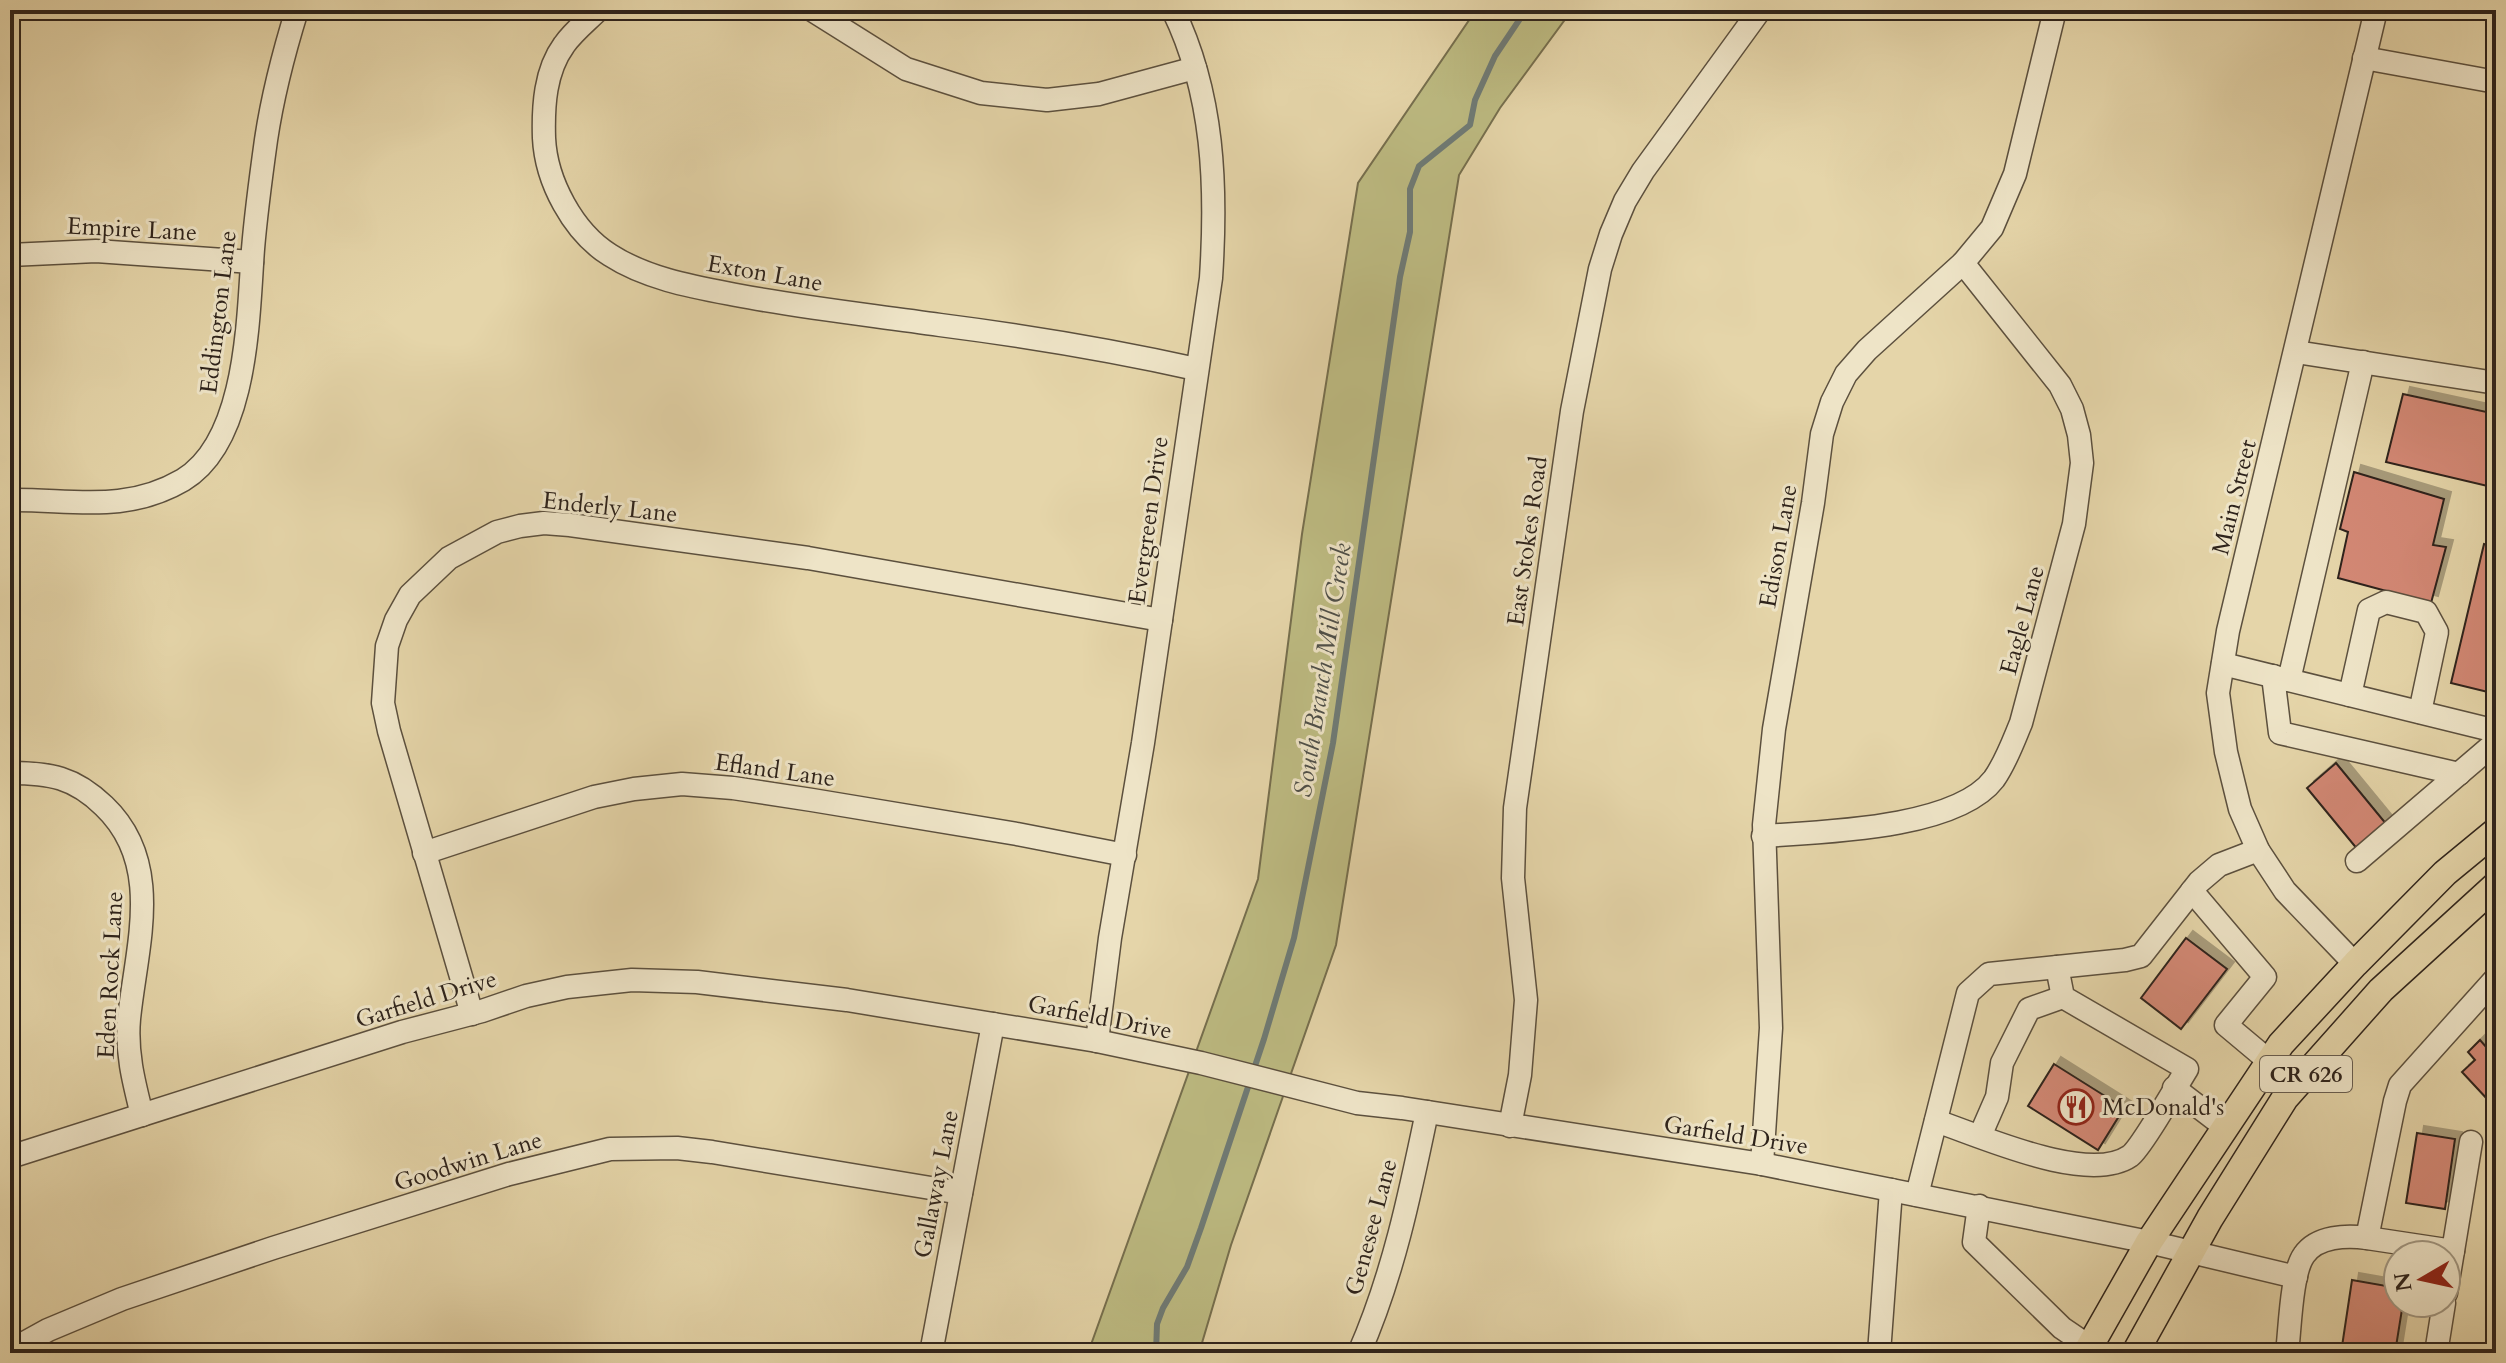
<svg xmlns="http://www.w3.org/2000/svg" width="2506" height="1363" font-family="Cardo,serif">
  <style>
    .green { fill: #bdbb82; stroke: #766f4e; stroke-width: 2 }
    .lines { fill: none; stroke-linecap: round; stroke-linejoin: round }
    .stream { stroke: #6f7b76; stroke-width: 6 }
    .building { fill: #d38875; stroke: #2e231b; stroke-width: 2; filter: url(#shadow) }
    .minor-casing { stroke: #5c503e; stroke-width: 25 }
    .major-casing { stroke: #2e231b; stroke-width: 29 }
    .minor { stroke: #eee4c7; stroke-width: 22 }
    .major { stroke: #e5d5a9; stroke-width: 26 }
    .labels { text-anchor: middle; stroke-width: 6; stroke-linejoin: round; paint-order: stroke }
    .shield { fill: #eee4c7; stroke: #685d4f; stroke-width: 2 }
    .shield-label { font-size: 22px; font-weight: bold; fill: #2e231b }
    .street-label { font-size: 24px; fill: #2e231b; stroke: #eee4c7 }
    .poi-label { font-size: 24px; fill: #2e231b; stroke: #eee4c7; text-anchor: start }
    .water-label { font-size: 26px; font-style: italic; fill: #4e4f49; stroke: #eee4c7 }
  </style>
  <defs>
    <filter id="shadow"><feDropShadow dx="7" dy="-7" stdDeviation="0" flood-color="#0004"/></filter>
  </defs>
  <rect width="100%" height="100%" fill="#e5d5a9"/>
  <filter id="stains"><feTurbulence type="fractalNoise" baseFrequency=".0025" numOctaves="4"/><feColorMatrix values="0 0 0 0 .2 0 0 0 0 .09 0 0 0 0 .02 0 0 0 .5 -.17"/></filter>
  <radialGradient id="worn" r=".72"><stop offset=".6" stop-color="#630" stop-opacity="0"/><stop offset="1" stop-color="#630" stop-opacity=".3"/></radialGradient>
  <path class="green" d="M1476,10H1572L1500,108L1459,175L1336,945L1231,1245L1199,1353H1088L1258,879L1302,534L1358,183Z"/>
  <g class="lines">
    <path class="stream" d="M1156,1353L1157,1324L1163,1308L1187,1267L1201,1228L1264,1039L1294,938L1333,743L1400,277L1410,232V189L1419,166L1470,125L1475,100L1495,56L1526,10"/>
  </g>
  <g class="building">
    <path d="M2403,394L2496,414V488L2386,462Z"/>
    <path d="M2354,472L2444,499L2433,545L2446,547L2431,603L2338,578L2348,532L2340,529Z"/>
    <path d="M2484,544L2496,547V694L2451,683Z"/>
    <path d="M2336,763L2387,825L2358,850L2307,788Z"/>
    <path d="M2186,938L2227,969L2181,1029L2141,998Z"/>
    <path d="M2496,1039V1095L2489,1101L2462,1072L2475,1060L2468,1052L2480,1040L2487,1048Z"/>
    <path d="M2054,1064L2124,1108L2098,1150L2028,1106Z"/>
    <path d="M2417,1133L2455,1139L2445,1209L2406,1203Z"/>
    <path d="M2352,1280L2398,1288V1303H2403L2395,1353H2341Z"/>
  </g>
  <g class="lines">
    <defs>
      <g id="minor">
        <path d="M598,10C587,21 573,32 564,45C545,71 543,106 544,138C546,181 573,232 610,255C647,279 694,287 736,295C804,308 871,315 940,325C1026,336 1111,350 1196,369"/>
        <path d="M812,10L906,69L981,93L1047,100L1099,94L1195,68"/>
        <path d="M2364,58L2496,82"/>
        <path d="M10,255L96,251L252,262"/>
        <path d="M2296,352L2496,383"/>
        <path d="M10,500C71,499 125,514 183,480C248,441 248,317 253,249C256,213 261,176 266,140C273,93 283,55 297,10"/>
        <path d="M2223,664L2496,731"/>
        <path d="M2273,676L2280,733L2459,774"/>
        <path d="M2289,680L2363,362"/>
        <path d="M2350,695L2369,610L2386,602L2426,612L2437,632L2420,712"/>
        <path d="M10,773C50,773 74,777 104,806C165,864 136,947 129,1019C126,1053 134,1083 142,1115"/>
        <path d="M1763,836C1823,832 1956,829 1994,779C2006,762 2013,742 2021,723L2074,524L2082,463L2079,435L2072,409L2060,385L1963,263"/>
        <path d="M424,853L594,797L634,789L682,784L733,788L812,800L1017,834L1125,855"/>
        <path d="M2357,861L2496,742"/>
        <path d="M2192,891L2265,977L2226,1025L2269,1061"/>
        <path d="M2355,964L2285,891L2258,850L2240,809L2226,752L2218,693L2228,631L2376,10"/>
        <path d="M472,1014L389,731L383,703L387,646L396,620L410,595L449,558L497,532L520,526L544,523L570,525L808,558L1161,620"/>
        <path d="M1097,1041L1110,938L1143,743L1211,278C1217,187 1214,94 1173,10"/>
        <path d="M2174,1088L2225,1127"/>
        <path d="M1936,1121C1981,1136 2088,1185 2130,1156C2141,1148 2177,1085 2187,1069L2063,997L2057,967"/>
        <path d="M1510,1126L1520,1075L1526,1000L1513,878L1515,808L1572,411L1600,269L1611,234L1625,201L1643,171L1760,10"/>
        <path d="M1980,1136L1997,1097L2002,1063L2029,1009L2063,997"/>
        <path d="M10,1157L402,1032L482,1011L526,996L567,987L632,980L697,982L847,1000L1097,1041L1201,1063L1357,1103L1402,1108L1762,1164L2149,1242L2296,1277"/>
        <path d="M1762,1164L1771,1028L1764,825L1774,729L1813,503L1822,434L1832,402L1846,374L1867,350L1963,263L1992,228L2015,174L2055,10"/>
        <path d="M1917,1195L1968,993L1989,974L2125,960L2141,956L2199,882L2219,865L2258,850"/>
        <path d="M1979,1206L1974,1242L2062,1328L2090,1347"/>
        <path d="M2367,1238L2453,1251L2471,1142"/>
        <path d="M2446,1293L2453,1251"/>
        <path d="M10,1351L48,1330L122,1299L273,1248L509,1174L610,1149L677,1148L712,1152L961,1193"/>
        <path d="M931,1353L993,1024"/>
        <path d="M1359,1353C1393,1276 1410,1194 1427,1112"/>
        <path d="M1879,1353L1891,1190"/>
        <path d="M2287,1353C2290,1330 2291,1273 2304,1255C2317,1236 2347,1235 2367,1238L2395,1101L2400,1085L2496,978"/>
        <path d="M2436,1353L2444,1303"/>
      </g>
      <g id="major">
        <path d="M2086,1353L2149,1242L2281,1044L2355,964L2445,873L2496,831"/>
        <path d="M2135,1353L2210,1218L2285,1098L2381,990L2496,885"/>
      </g>
    </defs>
    <use href="#minor" class="minor-casing"/>
    <use href="#major" class="major-casing"/>
    <use href="#minor" class="minor"/>
    <use href="#major" class="major"/>
  </g>
  <defs>
    <symbol id="restaurant-ring" viewBox="-11 -11 22 22"><circle r="9.5" fill="#eee4c7" stroke="#8f2418" stroke-width="1.5"/><path d="M-5-6h1v4h1v-4h1v4h1v-4h1v5L-1.5 .5V6h-2V.5L-5-1ZM5-6V6H3V1.5H1.5Q1.5-4 5-6Z" fill="#8f2418"/></symbol>
  </defs>
  <g fill-rule="evenodd">
    <use href="#restaurant-ring" x="2056" y="1087" width="40" height="40"/>
  </g>
  <g class="labels">
    <rect class="shield" x="2260" y="1056" width="92" height="36" rx="6"/>
    <g class="shield-label">
      <text x="2306" y="1082">CR 626</text>
    </g>
    <g class="street-label">
      <text transform="translate(132 229) rotate(3)" y="8">Empire Lane</text>
      <text transform="translate(765 273) rotate(10)" y="8">Exton Lane</text>
      <text transform="translate(218 312) rotate(-83)" y="8">Eddington Lane</text>
      <text transform="translate(2234 497) rotate(-76)" y="8">Main Street</text>
      <text transform="translate(610 507) rotate(6)" y="8">Enderly Lane</text>
      <text transform="translate(1148 520) rotate(-82)" y="8">Evergreen Drive</text>
      <text transform="translate(1527 541) rotate(-82)" y="8">East Stokes Road</text>
      <text transform="translate(1778 546) rotate(-80)" y="8">Edison Lane</text>
      <text transform="translate(2022 620) rotate(-75)" y="8">Eagle Lane</text>
      <text transform="translate(775 770) rotate(8)" y="8">Efland Lane</text>
      <text transform="translate(110 975) rotate(-87)" y="8">Eden Rock Lane</text>
      <text transform="translate(426 999) rotate(-17)" y="8">Garfield Drive</text>
      <text transform="translate(1100 1017) rotate(11)" y="8">Garfield Drive</text>
      <text transform="translate(1736 1135) rotate(9)" y="8">Garfield Drive</text>
      <text transform="translate(468 1161) rotate(-17)" y="8">Goodwin Lane</text>
      <text transform="translate(936 1184) rotate(-79)" y="8">Gallaway Lane</text>
      <text transform="translate(1371 1227) rotate(-75)" y="8">Genesee Lane</text>
    </g>
    <g class="poi-label">
      <text x="2102" y="1115">McDonald's</text>
    </g>
    <g class="water-label">
      <text transform="translate(1322 670) rotate(-81)" y="9">South Branch Mill Creek</text>
    </g>
  </g>
  <rect width="2506" height="1363" fill="none" stroke="#e5d5a9" stroke-width="40"/>
  <rect x="12" y="12" width="2482" height="1339" fill="none" stroke="#2e231b" stroke-width="4"/>
  <rect x="20" y="20" width="2466" height="1323" fill="none" stroke="#2e231b" stroke-width="2"/>
  <g transform="translate(2422 1279) rotate(261)"><circle r="38" fill="#eee4c7" stroke="#a19782" stroke-width="2"/>
  <path d="M0-6L14 30L0 20L-14 30Z" fill="#8f2418"/>
  <text y="-12" font-size="22" font-weight="bold" text-anchor="middle" fill="#2e231b">N</text>
  </g>
  <rect width="100%" height="100%" filter="url(#stains)"/>
  <rect width="100%" height="100%" fill="url(#worn)"/>
</svg>
